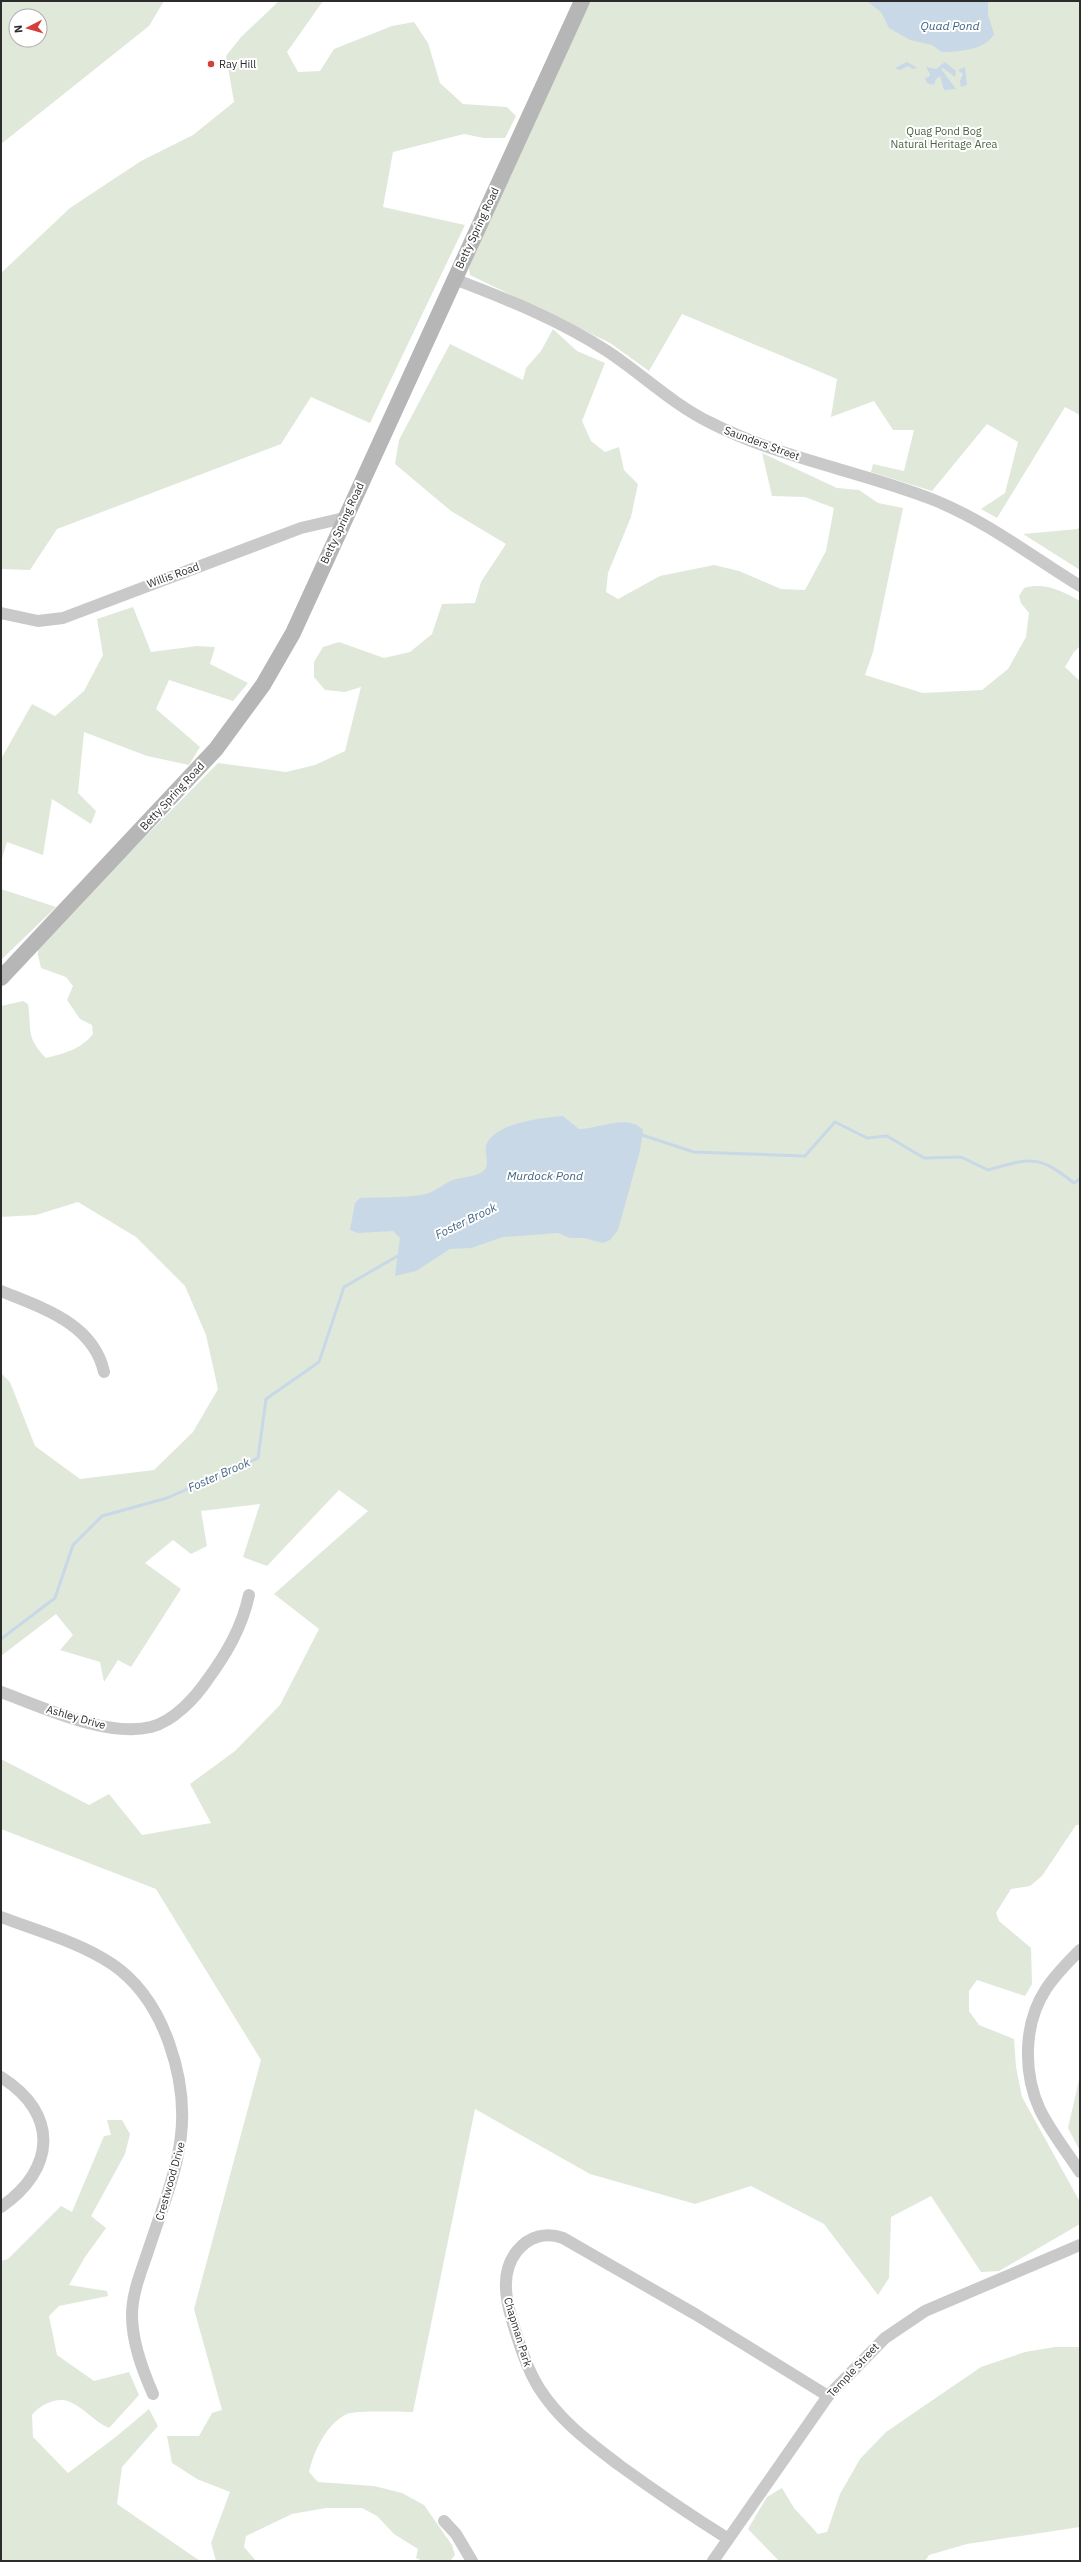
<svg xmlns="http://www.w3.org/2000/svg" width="1081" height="2562" font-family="'IBM Plex Sans',sans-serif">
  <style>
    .green { fill: #e0e8da; fill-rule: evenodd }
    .water { fill: #c8d8e7 }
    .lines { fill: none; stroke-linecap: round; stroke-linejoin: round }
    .stream { stroke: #c8d8e7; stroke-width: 3 }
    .street { stroke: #c9c9c9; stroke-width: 12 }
    .secondary { stroke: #b6b6b6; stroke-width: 16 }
    .poi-dot { fill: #d43f3d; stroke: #fff; stroke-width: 1.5 }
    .labels { text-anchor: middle; stroke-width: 4; stroke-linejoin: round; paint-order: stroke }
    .poi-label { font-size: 11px; fill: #2c2c2c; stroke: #fff; text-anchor: start }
    .park-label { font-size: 11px; fill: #4c623e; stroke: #fff }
    .street-label { font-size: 11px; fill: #2c2c2c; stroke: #fff }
    .water-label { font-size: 12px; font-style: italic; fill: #426585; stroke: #fff }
  </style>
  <rect width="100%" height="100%" fill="#fff"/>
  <g class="green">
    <path d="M1,1H164L149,26L1,144ZM16,16H40V40H16Z"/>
    <path d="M279,1H323L287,52L298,72L320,71L334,49L392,26L414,22L428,43L440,83L463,104L507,107L516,116L505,138H484L464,134L393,152L383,207L465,225L370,423L311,397L281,444L57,529L30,570L1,569V273L70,208L141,161L193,135L234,102L226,56L241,37Z"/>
    <path d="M586,1H1080V415L1065,407L997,518L981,509L1005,493L1018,442L987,424L932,491L871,472L873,464L904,471L914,430H893L874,401L831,417L837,379L682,314L649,371L610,343L470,275L469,269L472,256Z"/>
    <path d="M553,329L577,351L605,363L582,421L591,441L605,452L619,447L624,470L638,484L631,517L608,573L606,592L618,599L660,576L714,565L739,571L781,589L805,590L826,551L834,508L805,497L772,496L762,453L837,488L859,490L878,503L903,508L873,652L865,675L923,693L982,690L1008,669L1026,637L1029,613L1021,603L1019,596L1024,588C1046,582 1061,591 1080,601V646L1074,652L1065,667L1080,681V1825H1076L1042,1876L1030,1886L1011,1889L996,1913L999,1921L1031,1948L1032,1984L1025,1996L977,1980L969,1991V2011L979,2025L1014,2039L1016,2067L1022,2097L1080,2202V2224L999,2271L981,2272L931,2196L891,2217L889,2278L878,2295L824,2224L751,2186L695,2204L590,2174L475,2109L413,2412C400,2412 357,2410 347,2414C326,2424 314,2451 309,2472L318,2482L374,2486L402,2493L424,2505L452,2545L455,2555L450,2561H423L416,2558L418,2549L394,2534L377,2516L362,2508H326L292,2514L246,2536L244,2547L256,2561H216L211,2543L230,2492L197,2479L172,2463L167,2436H199L212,2413L222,2410L194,2309L261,2060L156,1889L1,1829V1759L89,1805L109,1794L142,1835L211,1823L190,1784L235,1751L280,1705L319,1629L274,1594L368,1511L339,1490L267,1566L243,1557L260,1504L201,1511L207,1546L191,1554L173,1540L145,1563L181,1589L131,1667L118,1660L104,1682L100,1662L60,1650L73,1635L56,1614L1,1656V1373L10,1382L35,1446L80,1479L154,1470L193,1432L218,1389L206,1335L185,1286L136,1237L78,1202L36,1215L1,1217V1006L23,1001L28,1004C32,1031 25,1036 46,1058C65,1053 80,1050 93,1034L92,1025L80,1019L67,1000L73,986L66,977L41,968L38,955V945L218,763L286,772L315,765L345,751L361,687L345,692L325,690L314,677V662L323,647L339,642L384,658L410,652L432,634L442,604L475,603L481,582L506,544L451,511L395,464L399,440L450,344L523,380L526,368L541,351Z"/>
    <path d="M1080,524V570L1023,534L1078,529Z"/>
    <path d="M133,607L151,652L197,646L215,647L210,664L248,683L233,701L169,680L156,709L200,747L189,765L147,756L84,732L78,793L96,811L91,824L52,799L43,855L7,842L1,862V759L32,704L55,716L84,691L103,655L97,619Z"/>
    <path d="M1,889L56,907L1,960Z"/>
    <path d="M1080,2076V2151L1068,2128Z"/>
    <path d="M107,2120H122L130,2134L125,2154L91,2216L106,2228L85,2257L69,2285L107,2291L108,2296L59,2306L49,2316L57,2355L94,2381L129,2372L139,2395L109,2428C95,2422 84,2408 70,2402C57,2396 40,2405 32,2415L33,2437L68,2473L117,2436L149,2409L158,2426L122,2467L117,2504L200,2561H1V2261L8,2259L61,2206L72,2212L104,2136L111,2135Z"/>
    <path d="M1055,2347H1080V2527L967,2544L929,2555L925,2561H779L748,2529L767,2497L782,2488L794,2508L818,2534L827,2532L840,2494L860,2459L886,2432L981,2367L1025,2352Z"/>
  </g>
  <g class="water">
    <path d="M867,1H988V15L994,34C986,50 958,52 942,52L932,45L910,40L889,28L881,12Z"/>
    <path d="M907,62L917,68L913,69L908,66L900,70L895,68Z"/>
    <path d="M945,62L956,71L955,77L943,68L941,69L956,89L944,90L940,76L936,79L934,85L927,83L925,78L929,77L930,74L926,67L936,69Z"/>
    <path d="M965,67L967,85L961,87L960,81L963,74L958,70Z"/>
    <path d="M563,1116L579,1129C597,1129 629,1113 643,1130L640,1151L618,1230L610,1240L603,1243L584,1238H570L558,1233L503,1237L471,1248L450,1249L416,1271L395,1276L400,1238L393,1231L358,1233L350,1230L355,1203L360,1198C376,1197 416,1198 429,1193C438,1189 445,1183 453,1180C462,1177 479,1177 485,1169C490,1161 483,1151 487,1143C498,1122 542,1118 563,1116Z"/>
  </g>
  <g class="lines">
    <g class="stream">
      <path d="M640,1137L642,1135L694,1152L805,1156L835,1122L867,1138L887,1136L924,1158L961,1157L988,1170C1031,1158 1037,1154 1074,1183L1080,1179"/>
      <path d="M1,1639L55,1598L73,1545L102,1516L167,1498L258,1458L266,1399L319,1362L344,1287L401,1254"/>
    </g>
    <g class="street">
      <path d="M454,279C507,299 559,320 607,351C642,374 672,404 711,423C782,459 861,471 934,500C988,522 1031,556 1080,586"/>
      <path d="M1,613L38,621L63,618L301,528L344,518"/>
      <path d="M1,1291C42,1308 93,1323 104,1372"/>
      <path d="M1,1692C42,1707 107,1738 151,1727C174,1721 195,1698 208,1679C227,1653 242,1627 249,1595"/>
      <path d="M1,1917C38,1931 79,1942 112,1964C140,1983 158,2012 169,2043C198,2124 174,2173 149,2248C142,2270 132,2292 132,2315C132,2342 142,2369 153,2394"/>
      <path d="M1080,1950C1068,1962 1055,1975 1046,1989C1023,2024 1023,2073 1040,2110C1051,2132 1067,2152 1080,2172"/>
      <path d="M1,2077C60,2114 55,2170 1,2207"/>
      <path d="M444,2521L456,2534L472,2561"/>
      <path d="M727,2538C690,2515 655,2491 619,2465C589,2442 560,2421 539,2388C526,2367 519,2343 512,2320C505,2297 501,2271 517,2251C529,2236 546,2232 563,2238L695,2314L828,2396"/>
      <path d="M713,2561L828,2396L885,2338L925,2311L1080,2245"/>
    </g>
    <path class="secondary" d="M1,978L216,749L263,685L293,633L582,1"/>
  </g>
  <circle class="poi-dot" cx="211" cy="64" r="4"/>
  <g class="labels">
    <g class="poi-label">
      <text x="219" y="68">Ray Hill</text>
    </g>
    <g class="park-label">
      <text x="944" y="135">Quag Pond Bog<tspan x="944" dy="13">Natural Heritage Area</tspan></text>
    </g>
    <g class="street-label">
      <text transform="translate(477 228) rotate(-65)" y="4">Betty Spring Road</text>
      <text transform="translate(762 443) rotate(20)" y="4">Saunders Street</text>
      <text transform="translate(342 523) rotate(-65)" y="4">Betty Spring Road</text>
      <text transform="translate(173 575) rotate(-20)" y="4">Willis Road</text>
      <text transform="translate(172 796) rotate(-47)" y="4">Betty Spring Road</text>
      <text transform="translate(76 1717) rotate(16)" y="4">Ashley Drive</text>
      <text transform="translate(170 2181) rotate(-74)" y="4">Crestwood Drive</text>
      <text transform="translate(518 2332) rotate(73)" y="4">Chapman Park</text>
      <text transform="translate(853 2370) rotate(-47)" y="4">Temple Street</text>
    </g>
    <g class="water-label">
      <text x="950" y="30">Quad Pond</text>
      <text x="545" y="1180">Murdock Pond</text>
      <text transform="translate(466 1221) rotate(-26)" y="4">Foster Brook</text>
      <text transform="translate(219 1475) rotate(-24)" y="4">Foster Brook</text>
    </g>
  </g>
  <rect width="1081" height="2562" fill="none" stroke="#2c2c2c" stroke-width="4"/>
  <g transform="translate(28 28) rotate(264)"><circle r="19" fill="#ffffff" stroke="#ababab"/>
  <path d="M0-3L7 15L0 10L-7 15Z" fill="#d43f3d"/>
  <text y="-6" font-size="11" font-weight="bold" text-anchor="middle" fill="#2c2c2c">N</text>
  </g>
</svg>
